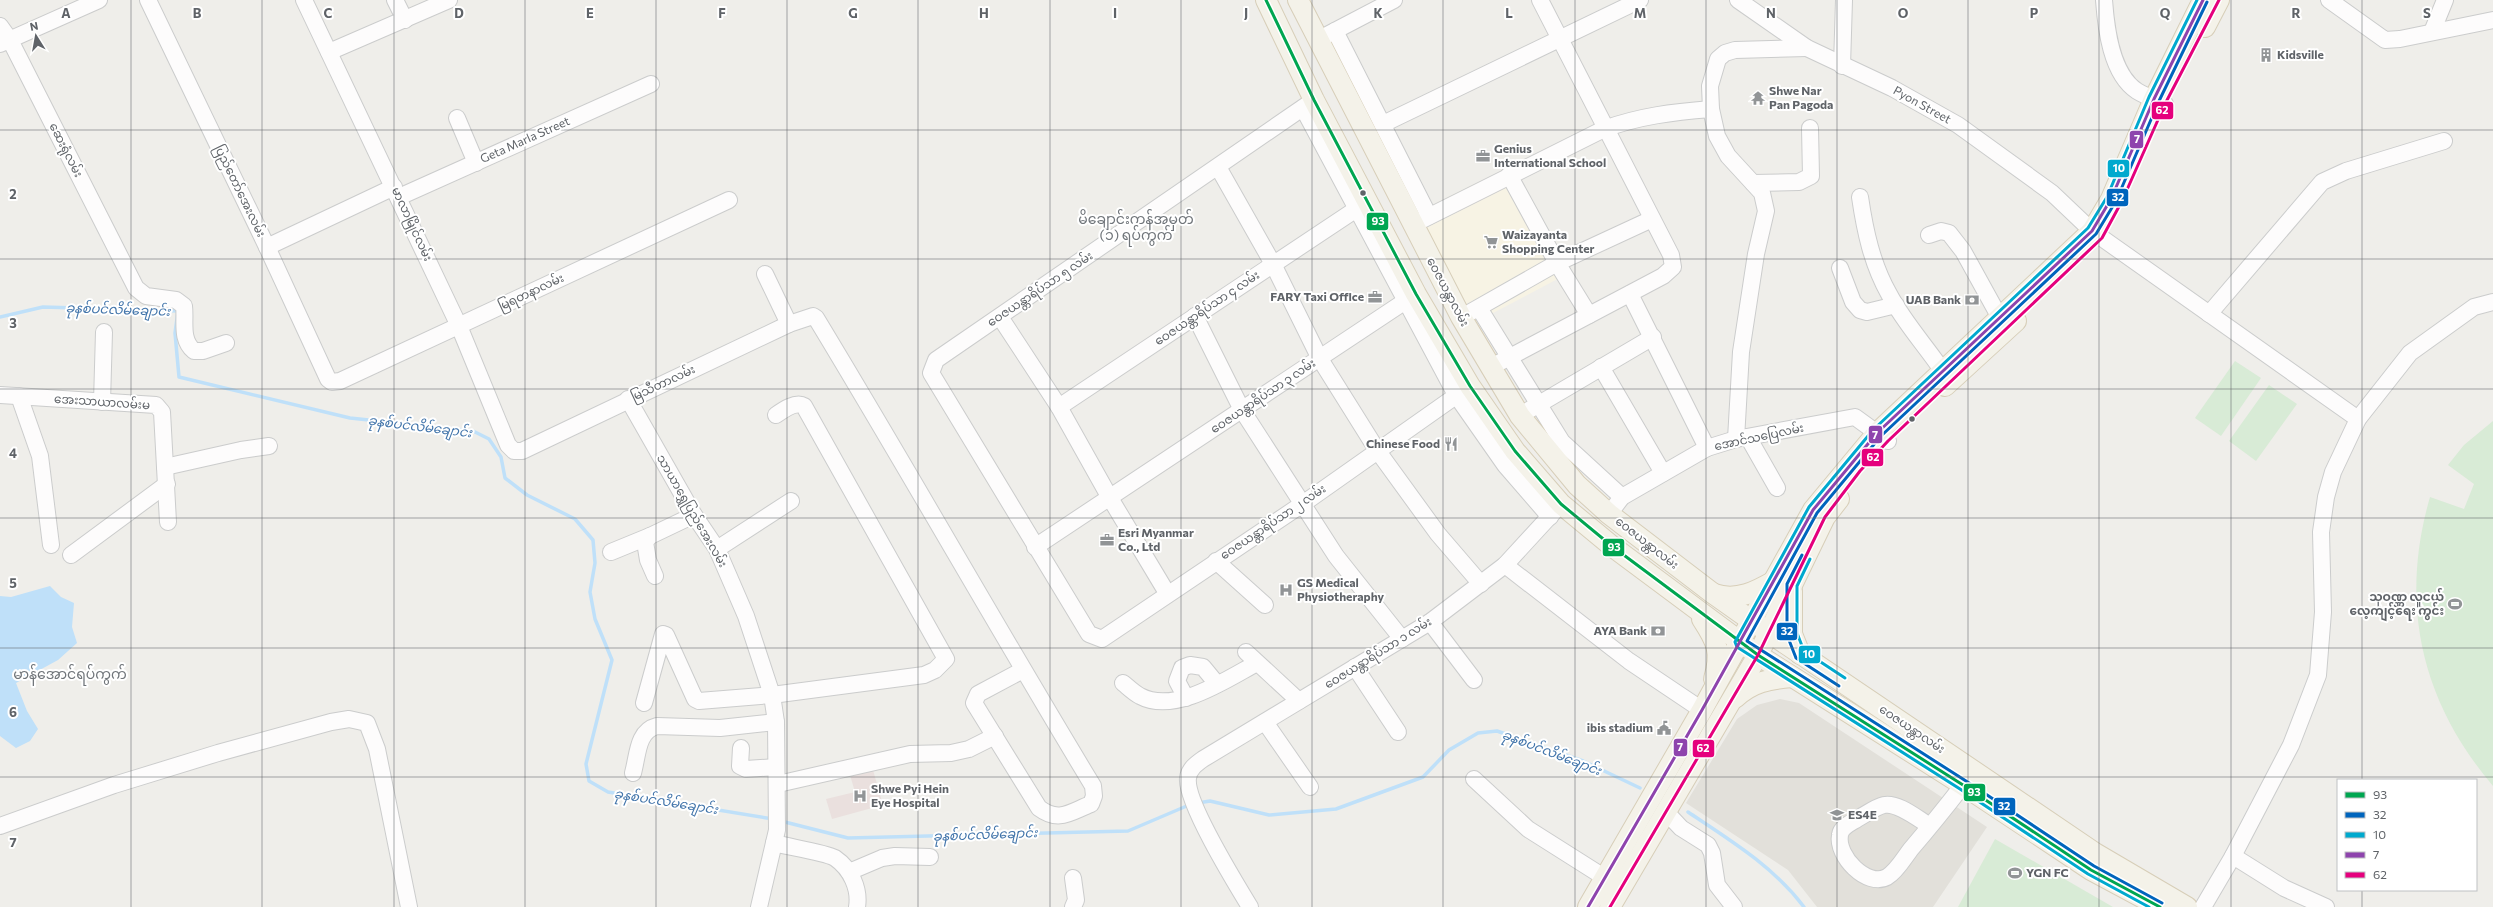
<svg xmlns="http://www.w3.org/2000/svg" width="2493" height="907" font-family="Commissioner,'Noto Sans Myanmar',sans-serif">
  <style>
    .commercial { fill: #f7f3e4 }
    .education { fill: #e2e0da }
    .medical { fill: #eae0de }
    .green { fill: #d8ebd6 }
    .water { fill: #bfe0f9 }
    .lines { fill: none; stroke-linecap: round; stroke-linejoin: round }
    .stream { stroke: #bfe0f9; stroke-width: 3.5 }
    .minor-casing { stroke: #cbcccc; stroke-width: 18 }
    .major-casing { stroke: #d7ceb8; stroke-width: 22 }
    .minor { stroke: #fdfcfc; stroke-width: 16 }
    .major { stroke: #f4f2e9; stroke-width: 20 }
    .bus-1-casing { stroke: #fff; stroke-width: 6 }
    .bus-2-casing { stroke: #fff; stroke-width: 6 }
    .bus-3-casing { stroke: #fff; stroke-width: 6 }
    .bus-4-casing { stroke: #fff; stroke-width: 6 }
    .bus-5-casing { stroke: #fff; stroke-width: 6 }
    .bus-1 { stroke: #00a651; stroke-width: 3 }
    .bus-2 { stroke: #0065bd; stroke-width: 3 }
    .bus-3 { stroke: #00a9ce; stroke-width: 3 }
    .bus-4 { stroke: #8e44ad; stroke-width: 3 }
    .bus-5 { stroke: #e5007d; stroke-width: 3 }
    .grid { fill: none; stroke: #5f6368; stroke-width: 1; stroke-opacity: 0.55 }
    .bus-dot { fill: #5f6368; stroke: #fff; stroke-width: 1.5 }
    .labels { text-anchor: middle; stroke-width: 4; stroke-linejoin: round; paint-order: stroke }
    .poi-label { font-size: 12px; font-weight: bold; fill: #5f6368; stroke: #fff; text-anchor: start }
    .street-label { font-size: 12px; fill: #5f6368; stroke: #fff }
    .water-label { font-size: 13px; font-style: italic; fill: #4174aa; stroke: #fff }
    .quarter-label { font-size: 14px; fill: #70757a; stroke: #fff }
    .grid-label { font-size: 13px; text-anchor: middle; font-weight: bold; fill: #5f6368; stroke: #fff; stroke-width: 4; stroke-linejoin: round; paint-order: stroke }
    .line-badge { stroke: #fff; stroke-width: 1.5 }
    .badge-label { font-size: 11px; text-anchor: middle; font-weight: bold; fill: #fff }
  </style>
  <rect width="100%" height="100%" fill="#efeeea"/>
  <path class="commercial" d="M1511,166L1569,273L1476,322L1418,212Z"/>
  <path class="education" d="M1780,699L1799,703L1987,827L1933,907H1817L1788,870L1686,803L1737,719L1757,705Z"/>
  <path class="medical" d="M873,770L883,805L832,819L826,799L855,792L850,775Z"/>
  <g class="green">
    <path d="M2235,361L2261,378L2221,436L2195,418Z"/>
    <path d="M2269,385L2297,404L2256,461L2229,441Z"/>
    <path d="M2493,421V786C2421,701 2399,604 2430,497L2464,509L2474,484L2448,465L2464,445Z"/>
    <path d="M1995,839L2113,907H1958Z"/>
  </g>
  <path class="water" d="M50,586L61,597L74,603L72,627L77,643L58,660L16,683L27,711L38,729L30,741L16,748L0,736V596L11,597Z"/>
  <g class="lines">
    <g class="stream">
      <path d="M0,317L43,307L178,311L175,333L179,377L350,418L473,431L489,439L501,457L505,478L527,495L575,519L593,540L595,563L590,592L595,619L612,660L586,764L589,781L608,792L773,819"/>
      <path d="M1198,803L1210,801L1269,815L1336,809L1423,777L1449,750L1478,733L1497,731L1583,761L1640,788"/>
      <path d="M1688,812C1730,840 1773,866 1804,907"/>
      <path d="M781,821L848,838L1128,831L1189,805"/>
    </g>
    <defs>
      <g id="minor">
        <path d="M148,0L267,247L328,379L332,382L340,381L729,200"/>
        <path d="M304,0L459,326L508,445L514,451H522L789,324L813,316L816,318C910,473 999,631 1093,786L1094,796L1091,804C1070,812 1059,823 1039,808L974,703L978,694L1023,670"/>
        <path d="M395,0L405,20"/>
        <path d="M1738,0L1807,48L1892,88L1958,125L2052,193L2092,231L2358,419"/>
        <path d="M2104,0C2106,28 2111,74 2137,91C2145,96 2156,100 2165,104"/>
        <path d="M2329,0L2385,40L2400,39L2493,20"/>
        <path d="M0,26L10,40L136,288L146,296L176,300L184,306C186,321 180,339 194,351H203L226,343"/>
        <path d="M1335,31L1429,216"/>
        <path d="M2432,32L2445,0"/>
        <path d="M1327,35L1394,0"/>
        <path d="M0,44L99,0"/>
        <path d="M329,52L449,0"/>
        <path d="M1842,66L1844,0"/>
        <path d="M1314,100L936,360L931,373L1089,634L1102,639L1304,503L1470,386"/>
        <path d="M1303,108L1456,395L1505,465L1550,517"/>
        <path d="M457,118L476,163"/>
        <path d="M1383,124L1640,0"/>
        <path d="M1218,167L1273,264L1320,359L1377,450L1438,534L1481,584"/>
        <path d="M1509,175L1557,263L1589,315"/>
        <path d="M1753,183L1799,182L1811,176L1810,128"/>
        <path d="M399,197L651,84"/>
        <path d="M1860,197C1865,231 1872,264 1889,294C1903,321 1925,345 1942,370"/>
        <path d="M1412,225L1604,129C1640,116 1673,112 1711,109"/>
        <path d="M1929,235L1941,231L1949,233L1963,251L2000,318"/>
        <path d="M267,247L394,187"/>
        <path d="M1840,268L1853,302L1860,310L1867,312L1896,305"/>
        <path d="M765,274L789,324"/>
        <path d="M1630,294L1707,448"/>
        <path d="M1479,308L1562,442L1622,497"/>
        <path d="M1469,313L1557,263L1652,219"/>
        <path d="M2209,314L2322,182L2346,171L2444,141"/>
        <path d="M1195,316L1242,410L1336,556L1402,639"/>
        <path d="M1000,317L1059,407L1110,498L1167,593"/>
        <path d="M1491,367L1663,276L1673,267L1671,255L1540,0"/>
        <path d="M1601,367L1663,473"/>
        <path d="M0,395L156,405L162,412L168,522"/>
        <path d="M19,396L40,456L51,545"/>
        <path d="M628,399L694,515L717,549L746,616L772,695L776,722L777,830L759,907"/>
        <path d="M102,402L104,332"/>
        <path d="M1059,407L1364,204"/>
        <path d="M1529,410L1653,337"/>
        <path d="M1748,437L1777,488"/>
        <path d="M1736,439L1741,352L1756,254L1766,211L1762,193L1728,156L1717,136L1711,109L1710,86L1718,59L1725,53L1735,50L1807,48"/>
        <path d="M165,467L241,450L269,446"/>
        <path d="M1609,514L1622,497L1707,448L1736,439L1855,417L1888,441"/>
        <path d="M1035,547L1413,296"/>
        <path d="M717,549L791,501"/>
        <path d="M611,552L650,536"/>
        <path d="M71,555L167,484"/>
        <path d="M1216,561L1265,605"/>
        <path d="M1505,565L1629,661L1702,710"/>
        <path d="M655,576L648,560L645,542L650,536L694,515"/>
        <path d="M1430,622L1474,680"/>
        <path d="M1246,652L1299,701"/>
        <path d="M1355,667L1398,732"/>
        <path d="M1123,683C1128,687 1134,693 1140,696C1175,715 1227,679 1257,663"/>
        <path d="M1186,698L1177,681L1182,668L1190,665L1203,667L1217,684"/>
        <path d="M644,703L663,634L666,635L695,699L699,701L772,695L924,675L935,670L946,659L804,406C796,401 783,410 776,415"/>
        <path d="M1265,722L1310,787"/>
        <path d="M741,748L740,766L746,769L776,767"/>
        <path d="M633,773C638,755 637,731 657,726L720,728L776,722"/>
        <path d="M1474,779L1528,829L1607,879"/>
        <path d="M778,784L910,754L951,753L969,749L995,736"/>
        <path d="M1666,812L1681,828L1708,845L1712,853L1717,885L1734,907"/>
        <path d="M0,826L114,785L218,753L331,722L349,719L367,723L377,749L409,907"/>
        <path d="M1930,826C1918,819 1898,802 1884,805C1875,807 1865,815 1857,819C1851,823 1841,827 1840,835C1836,856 1867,888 1887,877C1897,871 1904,858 1911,849C1929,828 1946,807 1963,785"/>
        <path d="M774,843C788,847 824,852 835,858C851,869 860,889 857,907"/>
        <path d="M2233,856L2284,888L2326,907"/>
        <path d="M849,872L882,858L895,856L930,857"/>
        <path d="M1073,878L1076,900L1073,907"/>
        <path d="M1250,907C1236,884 1185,801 1188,778C1189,769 1196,764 1203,759L1430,622L1505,565L1561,504"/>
        <path d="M2203,907L2233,856L2291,745L2318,675L2323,612L2321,532L2326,497L2333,472L2358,419L2410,353L2474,307L2493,302"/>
      </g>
      <g id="major">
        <path d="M1266,0L1314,100L1416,294L1470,386L1515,451L1561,504L1613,547L1758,655L1963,785L2091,870L2160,907"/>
        <path d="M1298,0L1461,317L1520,416L1577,485L1609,514L1711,592L1752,621L2095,853L2187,907"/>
        <path d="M2205,27L2219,0"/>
        <path d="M1945,386L2016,321"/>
        <path d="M1792,591V634L1800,654"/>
        <path d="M1714,594C1737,602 1757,591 1776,580"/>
        <path d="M1702,619C1717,642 1722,652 1714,679"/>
        <path d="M1735,698C1752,682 1769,679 1792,677"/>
        <path d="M1588,907L1702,710L1813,510L1877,433L2092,231L2111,199L2154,99L2203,0"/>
        <path d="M1610,907L1758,655L1825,517L1839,499"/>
      </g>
    </defs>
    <use href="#minor" class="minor-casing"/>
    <use href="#major" class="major-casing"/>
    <use href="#minor" class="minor"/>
    <use href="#major" class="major"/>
    <defs>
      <path id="bus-1" d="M1266,0L1314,100L1416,294L1470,386L1515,451L1561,504L1613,547L1758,655L1963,785L2091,870L2160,907"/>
      <g id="bus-2">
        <path d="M1802,555L1787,584V635L1796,658L1839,686"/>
        <path d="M2162,903L2094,866L1966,781L1747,641L1817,513L1881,436L2096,234L2116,201L2159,101L2207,2"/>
      </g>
      <g id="bus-3">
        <path d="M1810,559L1797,586V633L1804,651L1845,678"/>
        <path d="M2149,907L2088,874L1960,789L1737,647L1735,642L1809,507L1873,430L2088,228L2107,197L2149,97L2197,0"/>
      </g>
      <path id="bus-4" d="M1588,907L1702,710L1813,510L1877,433L2092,231L2111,199L2154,99L2203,0"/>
      <path id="bus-5" d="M1610,907L1758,655L1825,517L1860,471L1888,441L2102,238L2122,201L2165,104L2219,0"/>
    </defs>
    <use href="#bus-1" class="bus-1-casing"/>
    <use href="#bus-2" class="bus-2-casing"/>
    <use href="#bus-3" class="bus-3-casing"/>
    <use href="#bus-4" class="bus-4-casing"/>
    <use href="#bus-5" class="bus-5-casing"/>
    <use href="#bus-1" class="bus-1"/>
    <use href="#bus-2" class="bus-2"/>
    <use href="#bus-3" class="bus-3"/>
    <use href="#bus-4" class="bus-4"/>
    <use href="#bus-5" class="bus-5"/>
  </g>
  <path class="grid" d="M131,0V907M262,0V907M394,0V907M525,0V907M656,0V907M787,0V907M918,0V907M1050,0V907M1181,0V907M1312,0V907M1443,0V907M1575,0V907M1706,0V907M1837,0V907M1968,0V907M2099,0V907M2231,0V907M2362,0V780M0,130H2493M0,259H2493M0,389H2493M0,518H2493M0,648H2493M0,777H2493M2362,890V907"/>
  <defs>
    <symbol id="building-bare" viewBox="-9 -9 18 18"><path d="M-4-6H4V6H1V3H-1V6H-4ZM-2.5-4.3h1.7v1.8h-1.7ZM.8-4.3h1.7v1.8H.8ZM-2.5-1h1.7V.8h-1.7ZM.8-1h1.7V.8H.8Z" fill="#919496" stroke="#fff" stroke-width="2.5" paint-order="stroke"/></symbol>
    <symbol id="temple-bare" viewBox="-9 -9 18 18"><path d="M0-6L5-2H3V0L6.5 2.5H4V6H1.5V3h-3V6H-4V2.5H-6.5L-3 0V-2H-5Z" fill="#919496" stroke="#fff" stroke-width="2.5" paint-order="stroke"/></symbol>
    <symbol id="office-bare" viewBox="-9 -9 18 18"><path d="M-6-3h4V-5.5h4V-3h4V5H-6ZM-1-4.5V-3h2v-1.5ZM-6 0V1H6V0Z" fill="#919496" stroke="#fff" stroke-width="2.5" paint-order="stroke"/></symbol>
    <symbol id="supermarket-bare" viewBox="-9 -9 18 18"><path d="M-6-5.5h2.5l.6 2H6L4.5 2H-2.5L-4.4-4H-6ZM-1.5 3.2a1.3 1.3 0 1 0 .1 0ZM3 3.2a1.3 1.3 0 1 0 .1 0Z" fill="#919496" stroke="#fff" stroke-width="2.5" paint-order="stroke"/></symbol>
    <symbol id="bank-bare" viewBox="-9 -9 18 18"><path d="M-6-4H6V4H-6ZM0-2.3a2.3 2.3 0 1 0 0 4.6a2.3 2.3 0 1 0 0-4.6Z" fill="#919496" stroke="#fff" stroke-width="2.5" paint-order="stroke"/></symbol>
    <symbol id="restaurant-bare" viewBox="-9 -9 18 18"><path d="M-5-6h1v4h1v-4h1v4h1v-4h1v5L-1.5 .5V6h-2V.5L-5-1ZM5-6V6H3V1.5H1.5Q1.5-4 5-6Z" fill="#919496" stroke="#fff" stroke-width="2.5" paint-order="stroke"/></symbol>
    <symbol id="hospital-bare" viewBox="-9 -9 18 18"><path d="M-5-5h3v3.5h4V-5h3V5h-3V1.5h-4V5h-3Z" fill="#919496" stroke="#fff" stroke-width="2.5" paint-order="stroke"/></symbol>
    <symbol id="stadium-bare" viewBox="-9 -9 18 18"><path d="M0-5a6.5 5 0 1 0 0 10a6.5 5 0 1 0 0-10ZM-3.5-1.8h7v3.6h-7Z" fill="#919496" stroke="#fff" stroke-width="2.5" paint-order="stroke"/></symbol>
    <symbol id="civic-bare" viewBox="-9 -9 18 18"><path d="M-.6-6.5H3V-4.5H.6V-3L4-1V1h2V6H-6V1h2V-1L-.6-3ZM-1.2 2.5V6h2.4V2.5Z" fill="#919496" stroke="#fff" stroke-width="2.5" paint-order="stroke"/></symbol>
    <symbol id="school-bare" viewBox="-9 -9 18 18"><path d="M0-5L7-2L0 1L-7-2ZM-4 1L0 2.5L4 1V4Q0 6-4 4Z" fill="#919496" stroke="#fff" stroke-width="2.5" paint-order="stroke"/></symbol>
  </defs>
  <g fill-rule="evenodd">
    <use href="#building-bare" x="2256" y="45" width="20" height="20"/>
    <use href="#temple-bare" x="1748" y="88" width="20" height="20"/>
    <use href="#office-bare" x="1473" y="146" width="20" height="20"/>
    <use href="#supermarket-bare" x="1481" y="232" width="20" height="20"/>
    <use href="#office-bare" x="1365" y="287" width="20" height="20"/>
    <use href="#bank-bare" x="1962" y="290" width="20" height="20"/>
    <use href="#restaurant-bare" x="1441" y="434" width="20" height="20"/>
    <use href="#office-bare" x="1097" y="530" width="20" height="20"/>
    <use href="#hospital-bare" x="1276" y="580" width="20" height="20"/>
    <use href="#stadium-bare" x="2445" y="594" width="20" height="20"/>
    <use href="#bank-bare" x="1648" y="621" width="20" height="20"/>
    <use href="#civic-bare" x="1654" y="718" width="20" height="20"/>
    <use href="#hospital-bare" x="850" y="786" width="20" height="20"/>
    <use href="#school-bare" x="1827" y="805" width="20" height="20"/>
    <use href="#stadium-bare" x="2005" y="863" width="20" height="20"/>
  </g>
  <g class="bus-dot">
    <circle cx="1363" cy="193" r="3.5"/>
    <circle cx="1912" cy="419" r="3.5"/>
  </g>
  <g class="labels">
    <g class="poi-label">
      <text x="2277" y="59">Kidsville</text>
      <text x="1769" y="95">Shwe Nar<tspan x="1769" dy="14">Pan Pagoda</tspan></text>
      <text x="1494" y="153">Genius<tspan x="1494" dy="14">International School</tspan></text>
      <text x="1502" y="239">Waizayanta<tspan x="1502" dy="14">Shopping Center</tspan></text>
      <text x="1364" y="301" text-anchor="end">FARY Taxi Office</text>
      <text x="1961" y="304" text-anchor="end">UAB Bank</text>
      <text x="1440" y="448" text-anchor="end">Chinese Food</text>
      <text x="1118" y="537">Esri Myanmar<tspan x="1118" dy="14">Co., Ltd</tspan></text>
      <text x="1297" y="587">GS Medical<tspan x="1297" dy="14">Physiotheraphy</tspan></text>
      <text x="2444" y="601" text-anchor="end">သုဝဏ္ဏ လူငယ်<tspan x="2444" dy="14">လေ့ကျင့်ရေး ကွင်း</tspan></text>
      <text x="1647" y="635" text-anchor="end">AYA Bank</text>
      <text x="1653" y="732" text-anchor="end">ibis stadium</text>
      <text x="871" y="793">Shwe Pyi Hein<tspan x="871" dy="14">Eye Hospital</tspan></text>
      <text x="1848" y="819">ES4E</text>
      <text x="2026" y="877">YGN FC</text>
    </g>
    <g class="street-label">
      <text transform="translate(1922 105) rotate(29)" y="4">Pyon Street</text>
      <text transform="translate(525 140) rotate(-24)" y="4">Geta Marla Street</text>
      <text transform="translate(66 150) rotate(63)" y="4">ဆေးရုံလမ်း</text>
      <text transform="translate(240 191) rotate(64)" y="4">ပြည်တော်အေးလမ်း</text>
      <text transform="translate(412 224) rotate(65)" y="4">မာလာမြိုင်လမ်း</text>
      <text transform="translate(1040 289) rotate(-34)" y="4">ဝေဇယန္တာရိပ်သာ ၅ လမ်း</text>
      <text transform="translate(531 292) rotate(-25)" y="4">မြရတနာလမ်း</text>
      <text transform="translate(1448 292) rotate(62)" y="4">ဝေဇယန္တာလမ်း</text>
      <text transform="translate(1207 308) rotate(-34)" y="4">ဝေဇယန္တာရိပ်သာ ၄ လမ်း</text>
      <text transform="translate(663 383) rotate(-25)" y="4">မြသီတာလမ်း</text>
      <text transform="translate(1263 396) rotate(-34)" y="4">ဝေဇယန္တာရိပ်သာ ၃ လမ်း</text>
      <text transform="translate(102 402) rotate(4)" y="4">အေးသာယာလမ်းမ</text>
      <text transform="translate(1759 437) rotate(-12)" y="4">အောင်သပြေလမ်း</text>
      <text transform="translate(692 511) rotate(60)" y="4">သာယာရွှေပြည်အေးလမ်း</text>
      <text transform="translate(1273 522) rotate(-34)" y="4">ဝေဇယန္တာရိပ်သာ ၂ လမ်း</text>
      <text transform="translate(1647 543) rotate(38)" y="4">ဝေဇယန္တာလမ်း</text>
      <text transform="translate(1378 653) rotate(-32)" y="4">ဝေဇယန္တာရိပ်သာ ၁ လမ်း</text>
      <text transform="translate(1912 729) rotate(34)" y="4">ဝေဇယန္တာလမ်း</text>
    </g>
    <g class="water-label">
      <text transform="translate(118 309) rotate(2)" y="5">ခုနစ်ပင်လိမ်ချောင်း</text>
      <text transform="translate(420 426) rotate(7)" y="5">ခုနစ်ပင်လိမ်ချောင်း</text>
      <text transform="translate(1552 752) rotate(21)" y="5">ခုနစ်ပင်လိမ်ချောင်း</text>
      <text transform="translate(666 801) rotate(9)" y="5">ခုနစ်ပင်လိမ်ချောင်း</text>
      <text transform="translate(985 834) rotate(-2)" y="5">ခုနစ်ပင်လိမ်ချောင်း</text>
    </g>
    <g class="quarter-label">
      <text x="1136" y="224">မိချောင်းကန်အမှတ်<tspan x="1136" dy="16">(၁) ရပ်ကွက်</tspan></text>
      <text x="70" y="679">မာန်အောင်ရပ်ကွက်</text>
    </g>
  </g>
  <g class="grid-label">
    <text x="66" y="18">A</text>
    <text x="197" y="18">B</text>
    <text x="328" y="18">C</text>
    <text x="459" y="18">D</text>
    <text x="590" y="18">E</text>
    <text x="722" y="18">F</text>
    <text x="853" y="18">G</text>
    <text x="984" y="18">H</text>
    <text x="1115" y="18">I</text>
    <text x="1246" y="18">J</text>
    <text x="1378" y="18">K</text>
    <text x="1509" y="18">L</text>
    <text x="1640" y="18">M</text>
    <text x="1771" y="18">N</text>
    <text x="1903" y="18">O</text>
    <text x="2034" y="18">P</text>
    <text x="2165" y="18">Q</text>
    <text x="2296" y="18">R</text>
    <text x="2427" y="18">S</text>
    <text x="13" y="199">2</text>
    <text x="13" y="328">3</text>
    <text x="13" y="458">4</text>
    <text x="13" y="588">5</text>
    <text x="13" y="717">6</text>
    <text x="13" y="847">7</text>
  </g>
  <g class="line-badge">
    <rect x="2151" y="101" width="23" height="19" rx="4" fill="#e5007d"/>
    <rect x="2129" y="130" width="15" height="19" rx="4" fill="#8e44ad"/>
    <rect x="2107" y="159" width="23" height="19" rx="4" fill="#00a9ce"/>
    <rect x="2106" y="188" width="23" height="19" rx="4" fill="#0065bd"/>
    <rect x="1366" y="212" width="23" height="19" rx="4" fill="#00a651"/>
    <rect x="1868" y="425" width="15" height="19" rx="4" fill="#8e44ad"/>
    <rect x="1861" y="448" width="23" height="19" rx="4" fill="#e5007d"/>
    <rect x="1602" y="538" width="23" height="19" rx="4" fill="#00a651"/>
    <rect x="1776" y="622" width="22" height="19" rx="4" fill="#0065bd"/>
    <rect x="1798" y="645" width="23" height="19" rx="4" fill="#00a9ce"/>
    <rect x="1673" y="738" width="15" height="19" rx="4" fill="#8e44ad"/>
    <rect x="1692" y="739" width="23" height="19" rx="4" fill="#e5007d"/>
    <rect x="1963" y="783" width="23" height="19" rx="4" fill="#00a651"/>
    <rect x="1993" y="797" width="23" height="19" rx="4" fill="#0065bd"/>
  </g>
  <g class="badge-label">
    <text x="2162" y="114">62</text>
    <text x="2137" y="143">7</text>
    <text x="2119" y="172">10</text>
    <text x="2118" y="201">32</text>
    <text x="1378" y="225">93</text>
    <text x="1875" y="439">7</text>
    <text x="1873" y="461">62</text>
    <text x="1614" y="551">93</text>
    <text x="1787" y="635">32</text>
    <text x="1809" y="658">10</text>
    <text x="1680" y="751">7</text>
    <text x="1703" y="752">62</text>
    <text x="1974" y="796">93</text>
    <text x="2004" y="810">32</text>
  </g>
  <rect x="2337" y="779" width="140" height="112" fill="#ffffff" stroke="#bfc1c3"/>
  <rect x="2345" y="792" width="20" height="6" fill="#00a651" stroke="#bfc1c3"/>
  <text x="2373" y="799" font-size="12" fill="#5f6368">93</text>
  <rect x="2345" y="812" width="20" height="6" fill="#0065bd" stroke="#bfc1c3"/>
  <text x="2373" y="819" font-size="12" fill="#5f6368">32</text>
  <rect x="2345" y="832" width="20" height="6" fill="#00a9ce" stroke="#bfc1c3"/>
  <text x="2373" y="839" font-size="12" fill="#5f6368">10</text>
  <rect x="2345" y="852" width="20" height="6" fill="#8e44ad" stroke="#bfc1c3"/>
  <text x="2373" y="859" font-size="12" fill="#5f6368">7</text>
  <rect x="2345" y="872" width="20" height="6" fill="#e5007d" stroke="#bfc1c3"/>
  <text x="2373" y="879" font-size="12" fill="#5f6368">62</text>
  <g transform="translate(36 36) rotate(349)" stroke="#ffffff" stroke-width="3" paint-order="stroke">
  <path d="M0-3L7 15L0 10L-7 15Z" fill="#5f6368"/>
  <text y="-6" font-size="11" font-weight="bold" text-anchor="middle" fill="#5f6368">N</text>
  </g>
</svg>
